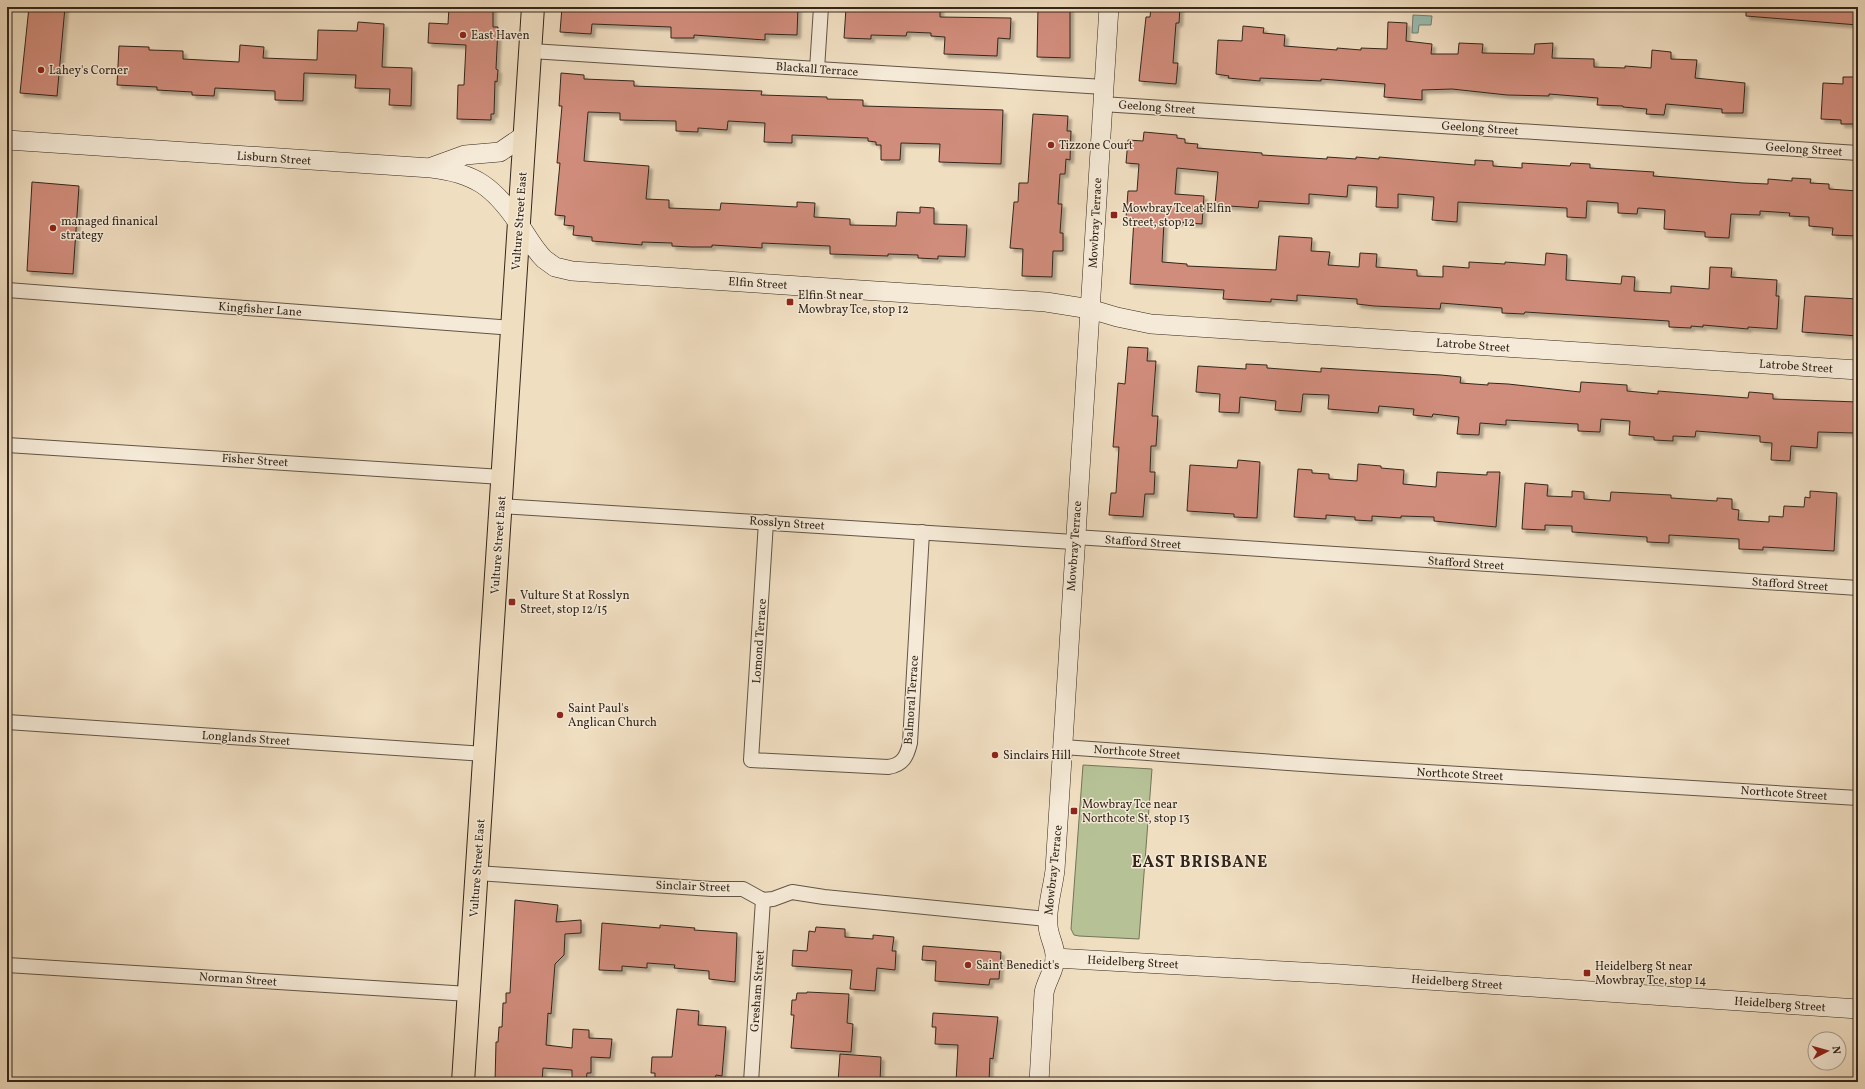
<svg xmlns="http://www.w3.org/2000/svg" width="1865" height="1089" font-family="Vollkorn,serif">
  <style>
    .green { fill: #b6c296; stroke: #747458 }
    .water { fill: #9abcb1; stroke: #718075 }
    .building { fill: #d18d7c; stroke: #33261b; filter: url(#shadow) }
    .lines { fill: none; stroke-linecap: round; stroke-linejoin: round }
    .street-casing { stroke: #625444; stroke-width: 16 }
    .secondary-casing { stroke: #33261b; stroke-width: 20 }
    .primary-casing { stroke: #33261b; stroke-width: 24 }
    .street { stroke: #f5ead7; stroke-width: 14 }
    .secondary { stroke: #f5ead7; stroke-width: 19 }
    .primary { stroke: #f0dec1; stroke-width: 22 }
    .poi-dot { fill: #8f2418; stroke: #f5ead7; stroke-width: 1.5 }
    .labels { text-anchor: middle; stroke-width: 3; stroke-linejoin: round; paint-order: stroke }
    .poi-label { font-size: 12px; fill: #33261b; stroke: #f5ead7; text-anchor: start }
    .street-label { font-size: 12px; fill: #33261b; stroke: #f5ead7 }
    .district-label { font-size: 16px; font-weight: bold; letter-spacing: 1px; fill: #33261b; stroke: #f5ead7 }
  </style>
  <defs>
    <filter id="shadow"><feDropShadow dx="3.5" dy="3.5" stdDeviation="1" flood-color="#0004"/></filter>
  </defs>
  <rect width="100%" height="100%" fill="#f0dec1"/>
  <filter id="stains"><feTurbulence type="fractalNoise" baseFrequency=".005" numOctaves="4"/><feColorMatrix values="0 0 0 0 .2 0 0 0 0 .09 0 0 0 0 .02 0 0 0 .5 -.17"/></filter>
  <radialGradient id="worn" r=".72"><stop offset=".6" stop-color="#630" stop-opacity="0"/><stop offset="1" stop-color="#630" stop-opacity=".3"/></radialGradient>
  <path class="green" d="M1083,765L1152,769L1139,939L1079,936L1074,935L1071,929Z"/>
  <path class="water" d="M1413,15L1432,16L1431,25H1419L1418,33H1412Z"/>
  <g class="building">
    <path d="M29,7H65L57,96L20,93Z"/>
    <path d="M449,7H493V27H498L496,69L498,70L497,82L495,81L494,114H491V120L457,119L458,85H464L466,45L428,43L429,23L448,24Z"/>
    <path d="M562,7H660L704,9V7H798L797,35L765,34V40L694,35V38H671V27L592,24L591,34L560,32Z"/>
    <path d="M940,7V17L1011,18L1010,39L998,38L997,56L944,54L945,37L931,36V33L907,32L906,36L871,35V39L844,38L846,8Z"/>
    <path d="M1038,7H1070V58L1037,57Z"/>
    <path d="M1151,7H1180L1179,23H1176L1173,63H1178L1176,84L1139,81L1146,17H1150Z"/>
    <path d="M1746,7H1858V25L1746,16Z"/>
    <path d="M358,22L384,24L382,67L412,68L411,106L389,105L390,89L355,88L356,75L304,73L303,101L275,100V91L215,88L214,96L192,95V92L157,90V87L117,85L119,46L149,47V50L183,51V59L239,62L240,45L264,47L263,58L317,60L318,30L357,31Z"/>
    <path d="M1388,22L1407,23L1406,41L1432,44L1431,54H1458L1459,43L1483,44L1482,53L1534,54L1535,44L1553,43L1552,58L1594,59V67L1625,68V66L1651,68L1652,50L1671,52V59L1697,60L1695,78L1745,83L1743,113H1722V109L1666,104L1664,115L1646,114L1647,109L1623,107V106L1597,105L1598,98L1549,94V96L1507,95L1452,89L1422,90V100L1384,97L1385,84L1321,79V81L1260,78V81L1228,78L1229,76L1216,74L1218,40L1242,41L1243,26L1264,28L1263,33L1285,35L1284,46L1337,50V48L1361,50V48L1387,49Z"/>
    <path d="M561,73L584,75V79L634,81V86L762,91L761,95L827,97V99L863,100V106L1003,110L1001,164L939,162L940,144L901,143L900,160H881V145H876V142L868,141V138L792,135V143L764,142L765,123L728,121L727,130L698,128V132L676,131V121L620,120V113L588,112L584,161L649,166L646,199L669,200V208L720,210L721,203L797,207V202L815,203L814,217L850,219V225L896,226L897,212L920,213V207L934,208V224L967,225L965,257L938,256V259L918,258V255L888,254V256L830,254V246L762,243V248L712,245V247H691L672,246V243L642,242V245L592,241V237L573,235L574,226L564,225L565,216L555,215L560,163H557L562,106H559Z"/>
    <path d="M1843,77H1858V124H1841V120L1821,119L1823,83L1843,84Z"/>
    <path d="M1033,114L1068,116L1067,131H1071L1070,160L1066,159L1065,174H1060L1058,204H1062L1060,233H1063V251H1053L1052,277L1022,276L1023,249L1010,248L1014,202H1018L1019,183H1028Z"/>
    <path d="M1144,132L1177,135V138L1185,139V143L1198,144L1197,148L1262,153V155L1327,159V157L1356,159V157L1379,159V157L1475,165V160L1493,161V166L1522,168V163L1570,166L1571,163L1590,164V168L1654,172L1653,176L1743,183L1768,184V179L1792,181V178L1811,179L1810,183L1829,184V189L1858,191V236L1832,235L1833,228L1809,226V217L1789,216L1790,213L1760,211V215L1731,214L1729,238L1705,237V232L1664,229L1665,210L1638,208L1637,214L1618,213V203L1587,201L1586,218L1567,217V208L1458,202L1457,222L1432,220L1434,197L1398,194V208L1376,207L1377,187L1348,185L1347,197L1309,194V204L1259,201L1258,208L1215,205L1218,172L1177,168L1175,194L1204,196L1202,224L1164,221L1162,262L1187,264V266L1276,270L1279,236L1312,238L1311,251L1330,252L1328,265L1359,267L1360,253L1377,254L1376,267L1417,270V276L1443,277V266L1469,268V262L1505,264V262L1545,265L1546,253L1567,255L1566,280L1621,284L1622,276L1635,277L1634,291L1671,293V286L1709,289L1710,267L1732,268L1731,277L1777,280L1776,296H1779L1777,329L1748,327V329L1703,325V327L1691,326V328L1669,327V321L1525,312L1524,314L1502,313V308L1441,303L1440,309L1374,306L1357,304V299L1297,295V301L1271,299V302L1223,299L1224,290L1130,284L1134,219L1126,218L1128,191H1137L1139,164L1126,163L1128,140L1143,141Z"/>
    <path d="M32,182L79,186L73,274L27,271Z"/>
    <path d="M1805,296L1858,299V336L1802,332Z"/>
    <path d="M1128,347L1148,348L1147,361H1156L1152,416H1158L1156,446H1151L1150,472H1155L1154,494H1145L1143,517L1109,515L1111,493H1116L1119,447H1113L1118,383L1125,384Z"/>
    <path d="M1246,364L1267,365V368L1321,372V368L1441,375L1461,377L1460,383L1488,385V383L1508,384L1580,392L1581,382L1627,385V391L1658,394V391L1748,398L1749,392L1773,394V399L1858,402V423H1856L1855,433L1818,432L1817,448L1791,446L1790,461L1771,460L1772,443L1760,442V436L1696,431L1695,437L1673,436V441L1654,440V437L1629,435L1630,421L1601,419L1600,432L1578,431V424L1506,420V425L1480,423L1479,435L1457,434L1459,417L1433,414L1432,417L1413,415L1414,409L1379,406L1378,413L1328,409L1329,395L1303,394L1301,412L1275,410L1276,401L1240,397L1239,413L1219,412L1220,394L1196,392L1198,366L1246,369Z"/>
    <path d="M1238,460L1260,462L1257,518L1234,517V514L1187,511L1190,465L1237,468Z"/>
    <path d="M1358,464L1381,466V468L1404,470L1403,484L1436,487L1437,472L1487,475V472H1500L1496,527L1434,521V517L1401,516V518L1372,516V521L1355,520V517L1326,515V519L1294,517L1298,469L1312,470V473L1329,474V479L1357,481Z"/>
    <path d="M1525,483L1548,485L1547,496L1572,497V491L1584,492V499L1610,501L1611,492L1671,495V498L1717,501V498L1732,499V509L1739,510L1738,520L1769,522V516L1783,517L1784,506L1804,507L1805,497L1810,498V491L1837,493L1834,551L1763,547V550L1739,549V539L1669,535V543L1647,542V537L1572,532V526L1545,525V530L1522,529Z"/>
    <path d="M515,900L558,905L556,922L581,920V933L565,934L564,955L555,964L551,1014L548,1013L546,1045L572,1048L573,1029L589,1030V1038L612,1039L610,1058L591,1057V1073H587L586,1082H572V1070L543,1068L542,1082H495L496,1042H498L499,1027H502L503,1003H506V993H510Z"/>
    <path d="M602,923L660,928V925L695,928L694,930L737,933L735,982L709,979V971L674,968L675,965L647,963V968L622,966V971L599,970Z"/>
    <path d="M816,927L845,929V937L873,939V935L894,937L892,951H896L895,970L877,968L875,991L850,989L852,970L792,966L793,950L807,951L809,931L815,932Z"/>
    <path d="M923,946L1001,952L999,979H990L989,985L935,981L936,961L922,960Z"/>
    <path d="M807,992L849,994L847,1023L853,1024L851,1052L791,1048L794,1015H791L792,1000H796L797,993H807Z"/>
    <path d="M677,1009L699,1011L698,1025L726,1027L722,1076L716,1075L714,1082H655V1073H651L652,1057H672Z"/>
    <path d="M933,1013L998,1017L993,1059L990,1058L989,1082H956L958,1045L935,1044L936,1027H932Z"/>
    <path d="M840,1054L881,1057L880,1082H838Z"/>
  </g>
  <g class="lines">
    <defs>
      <g id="street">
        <path d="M531,51L1104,87"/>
        <path d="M817,69L821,7"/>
        <path d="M1102,104L1858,153"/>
        <path d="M7,290L512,328"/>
        <path d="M7,445L502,477"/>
        <path d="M500,506L1074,542"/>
        <path d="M766,522L751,760L888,767C903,765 907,756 910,743L922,532"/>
        <path d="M1075,537L1858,588"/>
        <path d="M7,722L485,754"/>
        <path d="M1063,747L1345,767L1858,798"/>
        <path d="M477,873L712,889H743L763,900L773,899L792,892L824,897L1047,919"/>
        <path d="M7,965L469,994"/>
        <path d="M751,1082L763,900"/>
      </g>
      <g id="secondary">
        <path d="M7,140L431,168C475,173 494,187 519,224C527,236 534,249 544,259L555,267L572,271L1046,302L1090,309L1117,317L1151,324L1858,370"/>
        <path d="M432,167L465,155L500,152L525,135"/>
        <path d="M1055,958L1338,974L1858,1009"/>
        <path d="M1039,1082L1044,993C1046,981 1055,970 1055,958C1056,947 1048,936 1048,925C1046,908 1053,888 1055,870L1109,7"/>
      </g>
      <path id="primary" d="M463,1082L533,7"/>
    </defs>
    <use href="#street" class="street-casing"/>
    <use href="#secondary" class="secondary-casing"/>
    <use href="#primary" class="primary-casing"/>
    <use href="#street" class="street"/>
    <use href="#secondary" class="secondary"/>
    <use href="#primary" class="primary"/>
  </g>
  <g class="poi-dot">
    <circle cx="463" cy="35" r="4"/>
    <circle cx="41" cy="70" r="4"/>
    <circle cx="1051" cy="145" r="4"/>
    <rect x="1110" y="211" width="8" height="8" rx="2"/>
    <circle cx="53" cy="228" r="4"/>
    <rect x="786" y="298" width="8" height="8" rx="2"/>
    <rect x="508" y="598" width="8" height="8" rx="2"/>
    <circle cx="560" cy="715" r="4"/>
    <circle cx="995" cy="755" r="4"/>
    <rect x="1070" y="807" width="8" height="8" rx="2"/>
    <circle cx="968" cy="965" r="4"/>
    <rect x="1583" y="969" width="8" height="8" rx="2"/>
  </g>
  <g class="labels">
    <g class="poi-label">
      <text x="471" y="39">East Haven</text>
      <text x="49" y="74">Lahey's Corner</text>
      <text x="1059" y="149">Tizzone Court</text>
      <text x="1122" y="212">Mowbray Tce at Elfin<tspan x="1122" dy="14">Street, stop 12</tspan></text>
      <text x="61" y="225">managed finanical<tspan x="61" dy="14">strategy</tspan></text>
      <text x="798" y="299">Elfin St near<tspan x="798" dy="14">Mowbray Tce, stop 12</tspan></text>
      <text x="520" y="599">Vulture St at Rosslyn<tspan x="520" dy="14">Street, stop 12/15</tspan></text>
      <text x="568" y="712">Saint Paul's<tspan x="568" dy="14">Anglican Church</tspan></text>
      <text x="1003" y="759">Sinclairs Hill</text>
      <text x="1082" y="808">Mowbray Tce near<tspan x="1082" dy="14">Northcote St, stop 13</tspan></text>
      <text x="976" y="969">Saint Benedict's</text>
      <text x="1595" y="970">Heidelberg St near<tspan x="1595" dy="14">Mowbray Tce, stop 14</tspan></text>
    </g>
    <g class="street-label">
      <text transform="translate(817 69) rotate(4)" y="4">Blackall Terrace</text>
      <text transform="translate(1157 107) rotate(4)" y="4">Geelong Street</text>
      <text transform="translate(1480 128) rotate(4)" y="4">Geelong Street</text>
      <text transform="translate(1804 149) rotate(4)" y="4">Geelong Street</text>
      <text transform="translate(274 158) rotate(4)" y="4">Lisburn Street</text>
      <text transform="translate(519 221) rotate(-86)" y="4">Vulture Street East</text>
      <text transform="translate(1095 223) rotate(-87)" y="4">Mowbray Terrace</text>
      <text transform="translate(758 283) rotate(4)" y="4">Elfin Street</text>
      <text transform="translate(260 309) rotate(4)" y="4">Kingfisher Lane</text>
      <text transform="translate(1473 345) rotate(4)" y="4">Latrobe Street</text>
      <text transform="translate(1796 366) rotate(4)" y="4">Latrobe Street</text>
      <text transform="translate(255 460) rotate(4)" y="4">Fisher Street</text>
      <text transform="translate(787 523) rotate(4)" y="4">Rosslyn Street</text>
      <text transform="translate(1143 542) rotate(4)" y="4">Stafford Street</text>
      <text transform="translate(498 545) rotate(-86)" y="4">Vulture Street East</text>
      <text transform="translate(1074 546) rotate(-86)" y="4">Mowbray Terrace</text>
      <text transform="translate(1466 563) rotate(4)" y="4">Stafford Street</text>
      <text transform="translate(1790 584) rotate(4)" y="4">Stafford Street</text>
      <text transform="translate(759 641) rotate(-86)" y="4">Lomond Terrace</text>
      <text transform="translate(911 700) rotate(-86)" y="4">Balmoral Terrace</text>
      <text transform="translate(246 738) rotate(4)" y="4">Longlands Street</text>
      <text transform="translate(1137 752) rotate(4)" y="4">Northcote Street</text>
      <text transform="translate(1460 774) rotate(3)" y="4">Northcote Street</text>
      <text transform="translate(1784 793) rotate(4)" y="4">Northcote Street</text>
      <text transform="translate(477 868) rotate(-86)" y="4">Vulture Street East</text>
      <text transform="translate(1053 870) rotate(-84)" y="4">Mowbray Terrace</text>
      <text transform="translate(693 886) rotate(2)" y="4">Sinclair Street</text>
      <text transform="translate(1133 962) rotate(3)" y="4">Heidelberg Street</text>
      <text transform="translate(238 979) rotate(4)" y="4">Norman Street</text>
      <text transform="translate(1457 982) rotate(4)" y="4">Heidelberg Street</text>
      <text transform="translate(757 991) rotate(-86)" y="4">Gresham Street</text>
      <text transform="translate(1780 1004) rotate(4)" y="4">Heidelberg Street</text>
    </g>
    <g class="district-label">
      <text x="1200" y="867">EAST BRISBANE</text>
    </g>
  </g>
  <rect width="1865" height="1089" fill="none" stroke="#f0dec1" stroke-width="24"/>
  <rect x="8" y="8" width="1849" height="1073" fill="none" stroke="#33261b" stroke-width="2"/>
  <rect x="12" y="12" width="1841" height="1065" fill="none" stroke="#33261b"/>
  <g transform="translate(1827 1051) rotate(84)"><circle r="19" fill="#f5ead7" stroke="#a79c8c"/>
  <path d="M0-3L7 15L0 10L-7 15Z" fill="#8f2418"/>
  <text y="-6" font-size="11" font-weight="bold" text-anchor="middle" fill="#33261b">N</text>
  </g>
  <rect width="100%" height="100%" filter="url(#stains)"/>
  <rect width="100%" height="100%" fill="url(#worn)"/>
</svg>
